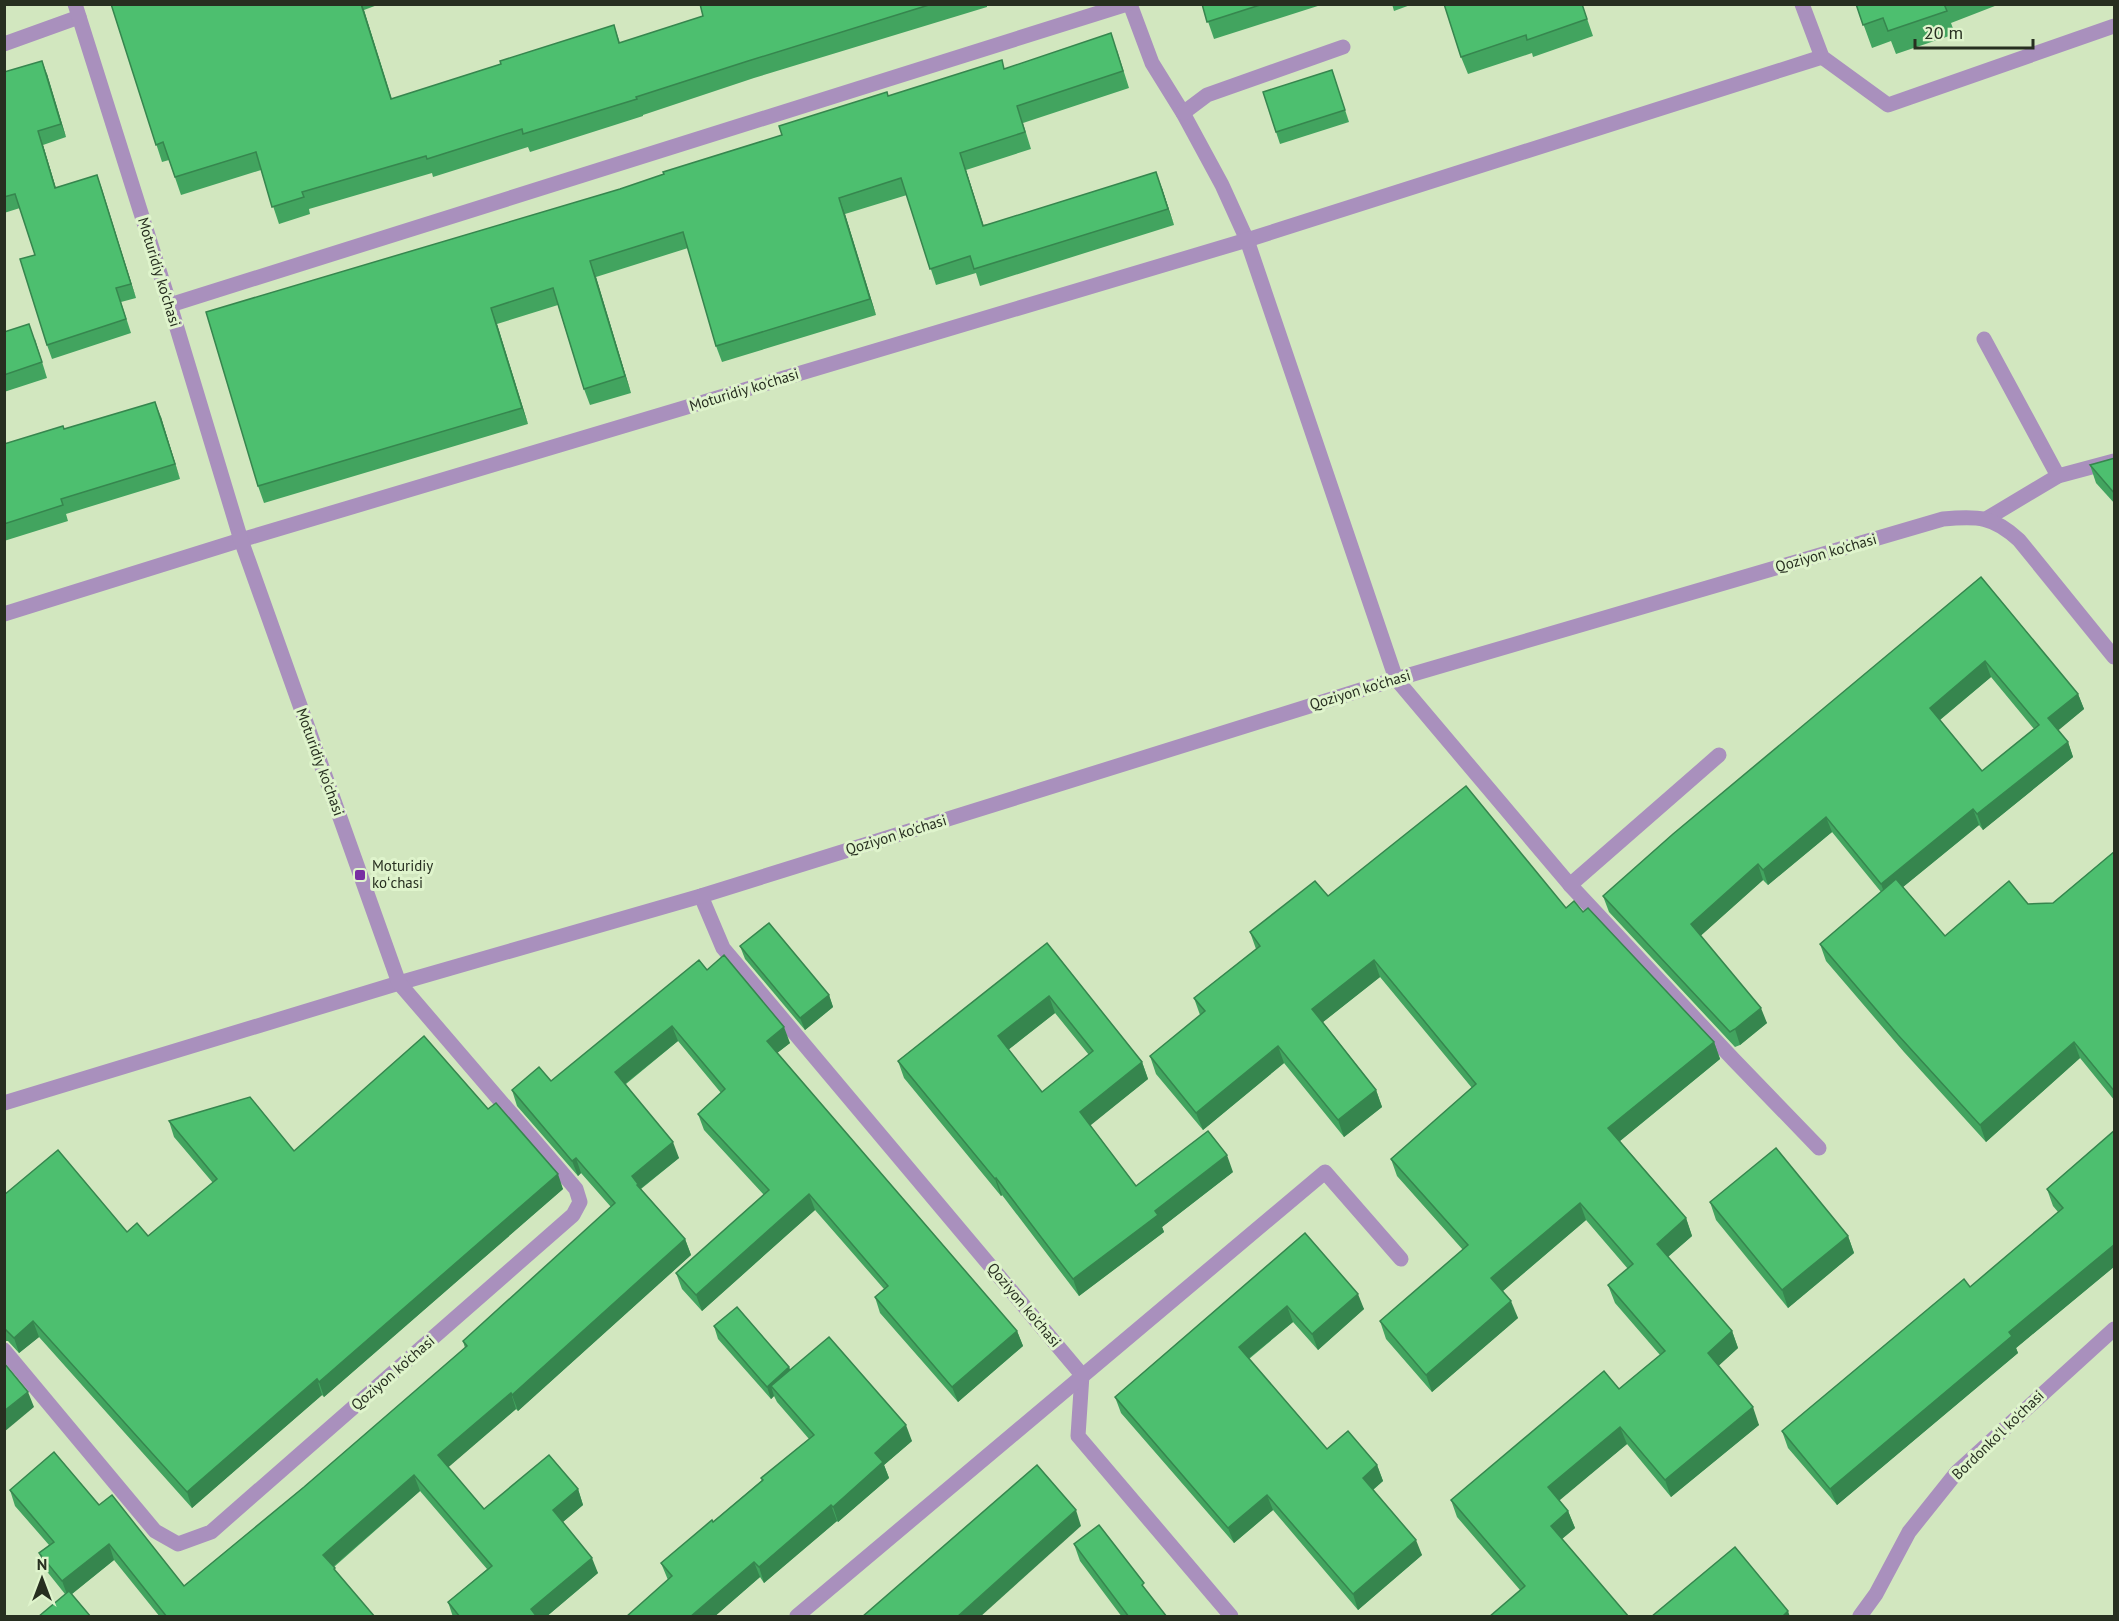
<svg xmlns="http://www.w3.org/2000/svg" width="2119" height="1621" font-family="'PT Sans',sans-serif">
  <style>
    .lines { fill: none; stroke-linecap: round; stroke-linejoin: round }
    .minor { stroke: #a990bd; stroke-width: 15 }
    .wall { fill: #42a45f; fill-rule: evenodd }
    .shaded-wall { fill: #36864e }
    .building { fill: #4dbf6f; stroke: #36864e; stroke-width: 1.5; fill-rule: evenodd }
    .poi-dot { fill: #782fa2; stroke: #dff4cc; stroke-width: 2 }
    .labels { text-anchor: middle; stroke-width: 6; stroke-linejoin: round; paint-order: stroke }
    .street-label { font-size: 15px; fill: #272f20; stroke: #dff4cc }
    .poi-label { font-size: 15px; fill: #272f20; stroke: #dff4cc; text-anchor: start }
  </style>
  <rect width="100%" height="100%" fill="#d2e7bf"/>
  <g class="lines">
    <g class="minor">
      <path d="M1130,4L1152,63L1183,113L1222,185L1247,240L1396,679L1570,885L1733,1059L1819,1148"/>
      <path d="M1802,4L1822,57L1888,105L2114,26"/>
      <path d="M4,44L79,17"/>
      <path d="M1183,113L1207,95L1343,47"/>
      <path d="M170,305L1127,4"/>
      <path d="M1984,339L2058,476"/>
      <path d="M1986,519L2058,476L2114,461"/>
      <path d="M4,614L241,540L1247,240L1822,57"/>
      <path d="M1570,885L1719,755"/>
      <path d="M701,896L723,948L1082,1375L1078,1436L1231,1616"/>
      <path d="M4,1103L399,983L701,896L1396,679L1943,519C1978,516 1993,516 2019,540L2114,657"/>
      <path d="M4,1350L155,1531L178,1544L211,1532L573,1215L580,1202L576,1189L399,983L241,540L170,305L75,4"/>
      <path d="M797,1616L1325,1172L1401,1259"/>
      <path d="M1860,1616L1876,1594L1909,1532L1957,1472L2114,1329"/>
    </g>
  </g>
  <g class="wall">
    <path d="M111,4H380L364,10L392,99L501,64L614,25L620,43L703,16L700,4H987V7L754,78L643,115V116L530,152L528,147L433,177L432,173L309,209L310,214L279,224L261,170L181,195L169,160L162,162Z"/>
    <path d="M1202,4H1324L1214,39Z"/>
    <path d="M1392,4H1413L1394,11Z"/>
    <path d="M1582,4L1593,36L1533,57L1532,53L1468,74L1461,57Z"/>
    <path d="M1856,4H2000L1951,23L1955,34L1896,54L1891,41L1872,48Z"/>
    <path d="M1117,50L1129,88L1023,123L1031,149L966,170L983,225L1162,188L1174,225L980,286L976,273L936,285L907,195L845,214L876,315L722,362L716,346L688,248L596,277L631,393L590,405L584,389L558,305L497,324L528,424L264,503L258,486L620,189L782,135L888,96L1005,69Z"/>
    <path d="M1332,70L1349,122L1280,144L1276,132Z"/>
    <path d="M4,72L47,74L66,137L43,145L56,188L97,175L136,298L121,302L131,333L52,359L47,345L35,255L20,208L4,213Z"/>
    <path d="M4,332L35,339L47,378L4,392Z"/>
    <path d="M161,417L180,479L66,514L68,521L4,541V444L64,429Z"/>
    <path d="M2115,458V504L2096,483L2090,465Z"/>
    <path d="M1981,577L2078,694L2084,709L2058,730L2068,742L2073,757L1983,830L1979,825L1903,887L1945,936L2028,904L2053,903L2115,851V1101L2080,1058L1986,1142L1904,1052L1826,961L1820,944L1881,892L1832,832L1768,885L1763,880L1700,936L1767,1023L1740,1045L1735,1047L1609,912L1603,896ZM1991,677L2034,729L1982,771L1940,720Z"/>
    <path d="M1328,896L1566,908L1583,912L1714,1042L1720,1059L1620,1141L1686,1218L1692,1236L1668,1257L1732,1331L1738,1348L1718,1366L1759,1425L1671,1497L1627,1444L1559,1500L1568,1511L1575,1528L1562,1539L1629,1617L1520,1590L1457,1517L1451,1500L1619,1389L1660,1355L1615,1303L1608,1285L1628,1269L1586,1220L1503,1291L1518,1318L1432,1392L1386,1339L1380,1321L1463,1250L1397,1176L1391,1159L1472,1088L1380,977L1323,1022L1376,1090L1382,1107L1344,1137L1284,1063L1203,1130L1156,1074L1150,1056L1200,1015L1194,998L1256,949L1250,932Z"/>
    <path d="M1047,943L1142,1062L1148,1079L1090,1125L1136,1186L1233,1172L1162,1227L1164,1232L1079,1296L1002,1195L1001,1196L904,1078L898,1061ZM1055,1013L1089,1055L1042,1092L1008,1050Z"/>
    <path d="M740,946L829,995L833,1007L805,1030L745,959Z"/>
    <path d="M707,970L790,1043L777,1053L1017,1331L1023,1346L958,1402L880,1313L875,1297L884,1289L815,1210L702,1311L682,1289L676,1273L764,1195L704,1130L698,1114L721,1093L678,1041L626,1084L679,1158L641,1189L685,1239L691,1255L518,1411L516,1409L448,1467L484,1509L578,1489L583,1505L563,1522L598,1573L546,1617H453L448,1602L487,1569L420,1491L334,1567L337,1573L375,1617H160L114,1560L72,1594H65L45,1569L39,1553L49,1545L15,1506L10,1490L99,1505L184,1586L304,1487L465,1348L463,1341L611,1207L581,1173L578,1176L517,1106L512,1090L551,1081Z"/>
    <path d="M488,1109L563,1189L324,1397L322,1395L192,1508L39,1337L19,1353L8,1341H4V1195L127,1232L148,1236L213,1183L174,1137L169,1121L294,1151Z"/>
    <path d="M2115,1130V1266L2016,1348L2018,1353L1837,1505L1788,1448L1782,1431L1970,1287L2058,1212L2053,1206L2047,1189Z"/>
    <path d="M1710,1202L1848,1236L1854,1253L1788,1308L1716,1220Z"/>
    <path d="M1305,1233L1364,1309L1318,1350L1293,1322L1249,1359L1327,1449L1377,1465L1383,1481L1373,1490L1422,1555L1358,1610L1273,1510L1234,1543L1121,1413L1115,1397Z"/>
    <path d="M714,1326L789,1367L790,1370L912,1441L884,1465L889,1478L838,1522L837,1521L764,1583L760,1577L714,1617H626L668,1580L661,1563L713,1522L762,1480L761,1478L809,1439L777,1402L774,1396L771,1399L718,1339Z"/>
    <path d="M1074,1544L1146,1590L1167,1617H1122L1080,1561Z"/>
  </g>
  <g class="shaded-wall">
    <path d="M361,4H362L397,117L391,99Z"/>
    <path d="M42,61L47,74L66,137L61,124Z"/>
    <path d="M38,131L43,145L60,202L55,188Z"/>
    <path d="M960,153L966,170L989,242L983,226Z"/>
    <path d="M1156,172L1162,188L1174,225L1168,209Z"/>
    <path d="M97,175L102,189L136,298L131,284Z"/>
    <path d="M839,198L845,214L876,315L870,299Z"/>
    <path d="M590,261L596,277L631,393L625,376Z"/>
    <path d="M491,308L497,324L528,424L522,408Z"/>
    <path d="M155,402L161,417L180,479L175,464Z"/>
    <path d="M1985,661L1991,677L1936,723L1930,708Z"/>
    <path d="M2078,694L2084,709L2054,734L2048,718Z"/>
    <path d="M2068,742L2073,757L1983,830L1977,814Z"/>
    <path d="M1973,809L1979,825L1887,900L1881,884Z"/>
    <path d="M1826,817L1832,832L1768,885L1763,870Z"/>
    <path d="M1758,864L1763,880L1696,940L1691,924Z"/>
    <path d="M1374,960L1380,977L1318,1026L1312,1009Z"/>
    <path d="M829,995L833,1007L805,1030L800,1018Z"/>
    <path d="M1049,996L1055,1013L1004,1053L998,1036Z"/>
    <path d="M1761,1008L1767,1023L1740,1045L1735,1029Z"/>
    <path d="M672,1026L678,1041L621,1087L615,1072Z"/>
    <path d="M784,1027L790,1043L772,1057L767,1041Z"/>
    <path d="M1714,1042L1720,1059L1615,1145L1608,1128Z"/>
    <path d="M2074,1042L2080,1058L1986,1142L1980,1125Z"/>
    <path d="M1278,1046L1284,1063L1203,1130L1196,1113Z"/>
    <path d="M1142,1062L1148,1079L1086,1129L1080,1112Z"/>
    <path d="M1376,1090L1382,1107L1344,1137L1338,1120Z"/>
    <path d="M673,1142L679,1158L640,1189L644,1200L632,1176Z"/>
    <path d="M1227,1155L1233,1172L1162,1227L1164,1232L1079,1296L1073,1279L1155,1211Z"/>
    <path d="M576,1158L581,1173L578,1176L572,1161Z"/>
    <path d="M558,1174L563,1189L324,1397L319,1382Z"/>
    <path d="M996,1178L1002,1195L1001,1196L995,1179Z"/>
    <path d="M809,1194L815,1210L702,1311L696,1295Z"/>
    <path d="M1580,1203L1586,1220L1498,1295L1491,1278Z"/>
    <path d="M1686,1218L1692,1236L1663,1261L1657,1244Z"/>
    <path d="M1848,1236L1854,1253L1788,1308L1782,1290Z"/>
    <path d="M685,1239L691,1255L518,1411L512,1395Z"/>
    <path d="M2115,1244V1266L2016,1348L2018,1353L1837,1505L1830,1489L2009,1332Z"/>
    <path d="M1358,1294L1364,1309L1318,1350L1312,1334Z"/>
    <path d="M1511,1301L1518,1318L1432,1392L1426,1375Z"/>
    <path d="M1287,1306L1293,1322L1244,1362L1239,1347Z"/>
    <path d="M33,1321L39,1337L19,1353L14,1338Z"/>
    <path d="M1017,1331L1023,1346L958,1402L952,1387Z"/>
    <path d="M1732,1331L1738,1348L1714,1370L1708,1353Z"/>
    <path d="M789,1367L794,1379L771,1386L774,1396L771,1399L767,1387Z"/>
    <path d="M317,1379L322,1395L192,1508L187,1492Z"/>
    <path d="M28,1392L34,1407L4,1432V1411Z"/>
    <path d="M511,1393L516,1409L444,1471L438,1455Z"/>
    <path d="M1753,1407L1759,1425L1671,1497L1665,1480Z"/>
    <path d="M906,1425L912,1441L884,1465L889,1478L838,1522L833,1507L875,1453Z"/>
    <path d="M1620,1427L1627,1444L1554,1505L1548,1487Z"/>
    <path d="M1377,1465L1383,1481L1369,1493L1363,1478Z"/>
    <path d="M414,1475L420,1491L329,1570L323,1555Z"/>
    <path d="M578,1489L583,1505L558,1526L553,1510Z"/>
    <path d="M1267,1495L1273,1510L1234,1543L1228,1528Z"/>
    <path d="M831,1505L837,1521L764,1583L759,1567Z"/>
    <path d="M1076,1510L1081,1526L980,1617H957Z"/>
    <path d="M1568,1511L1575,1528L1557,1543L1551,1526Z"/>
    <path d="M1416,1540L1422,1555L1358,1610L1353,1594Z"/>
    <path d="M109,1544L114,1560L68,1597L62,1581Z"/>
    <path d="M592,1558L598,1573L546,1617H533L531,1609Z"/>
    <path d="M754,1562L760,1577L714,1617H690Z"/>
    <path d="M1788,1611L1790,1617H1782Z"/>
  </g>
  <g class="building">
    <path d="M111,4H361L391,99L501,64L500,61L614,25L619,43L703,16L700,4H932L748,61L636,97L637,99L523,134L522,129L427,159L426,156L302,192L304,197L272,207L256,152L175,177L163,142L156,145Z"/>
    <path d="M1202,4H1263L1207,22Z"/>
    <path d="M1444,4H1582L1587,19L1527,40L1526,35L1461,57Z"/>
    <path d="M1856,4H1944L1947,11L1888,31L1883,18L1863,25Z"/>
    <path d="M1111,33L1123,71L1017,106L1025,132L960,153L983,226L1156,172L1168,209L974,269L970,256L930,269L901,178L839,198L870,299L716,346L683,232L590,261L625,376L584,389L553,288L491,308L522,408L258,486L206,312L620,189L664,174L663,172L782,135L779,126L887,92L888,96L1002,60L1004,69Z"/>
    <path d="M42,61L61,124L38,131L55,188L97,175L131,284L116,288L126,319L47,345L20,259L35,255L15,194L4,197V72Z"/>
    <path d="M1332,70L1345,110L1276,132L1263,92Z"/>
    <path d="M29,324L42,362L4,375V332Z"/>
    <path d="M155,402L175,464L61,499L63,505L4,524V444L63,426L64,429Z"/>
    <path d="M2115,458V494L2090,465Z"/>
    <path d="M1981,577L2078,694L2048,718L2068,742L1977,814L1973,809L1881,884L1826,817L1763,870L1758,864L1691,924L1761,1008L1735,1029L1730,1032L1603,896L1673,834ZM1985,661L2039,725L1982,771L1930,708Z"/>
    <path d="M1466,786L1566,908L1574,901L1583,912L1588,908L1714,1042L1608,1128L1686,1218L1657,1244L1732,1331L1708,1353L1753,1407L1665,1480L1620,1427L1548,1487L1568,1511L1551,1526L1629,1617H1489L1525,1586L1451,1500L1604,1371L1619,1389L1665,1351L1608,1285L1633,1264L1580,1203L1491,1278L1511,1301L1426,1375L1380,1321L1468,1245L1391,1159L1476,1084L1374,960L1312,1009L1376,1090L1338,1120L1278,1046L1196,1113L1150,1056L1205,1011L1194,998L1260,946L1250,932L1315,881L1328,896Z"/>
    <path d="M2115,851V1092L2074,1042L1980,1125L1898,1035L1820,944L1896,879L1945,936L2009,881L2028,904L2053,903Z"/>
    <path d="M769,923L829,995L800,1018L740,946Z"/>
    <path d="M1047,943L1142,1062L1080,1112L1136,1186L1208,1131L1227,1155L1155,1211L1158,1215L1073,1279L996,1178L995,1179L898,1061ZM1049,996L1093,1051L1042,1092L998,1036Z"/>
    <path d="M724,955L784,1027L767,1041L1017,1331L952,1387L875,1297L888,1286L809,1194L696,1295L676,1273L769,1190L698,1114L725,1089L672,1026L615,1072L673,1142L632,1176L638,1184L637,1185L685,1239L512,1395L511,1393L438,1455L484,1509L549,1455L578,1489L553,1510L592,1558L531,1609L537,1617H460L448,1602L492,1566L414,1475L323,1555L335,1568L334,1569L375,1617H167L109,1544L62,1581L39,1553L54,1542L10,1490L54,1452L99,1505L112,1495L184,1586L304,1487L467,1346L463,1341L615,1203L576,1158L572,1161L512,1090L539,1067L551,1081L699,960L707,970Z"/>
    <path d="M424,1036L488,1109L496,1103L558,1174L319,1382L317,1379L187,1492L33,1321L14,1338L4,1328V1195L58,1150L127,1232L137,1223L148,1236L217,1179L169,1121L250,1097L294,1151Z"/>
    <path d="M2115,1130V1244L2009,1332L2012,1336L1830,1489L1782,1431L1964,1279L1970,1287L2063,1208L2047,1189Z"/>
    <path d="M1776,1148L1848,1236L1782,1290L1710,1202Z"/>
    <path d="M1305,1233L1358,1294L1312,1334L1287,1306L1239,1347L1327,1449L1348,1431L1377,1465L1363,1478L1416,1540L1353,1594L1267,1495L1228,1528L1115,1397Z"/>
    <path d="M737,1307L789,1367L767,1387L714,1326Z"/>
    <path d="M829,1337L906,1425L875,1453L883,1462L833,1507L831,1505L759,1567L754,1562L690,1617H626L672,1576L661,1563L712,1520L713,1522L763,1480L761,1478L814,1435L771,1386Z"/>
    <path d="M4,1363L28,1392L4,1411Z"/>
    <path d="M1037,1465L1076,1510L957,1617H862Z"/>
    <path d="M1099,1525L1144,1583L1142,1585L1167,1617H1129L1074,1544Z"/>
    <path d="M1735,1547L1788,1611L1782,1617H1651Z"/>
    <path d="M69,1591L91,1617H38Z"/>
  </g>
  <rect class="poi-dot" x="354" y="869" width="12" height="12" rx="3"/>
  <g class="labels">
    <g class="street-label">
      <text transform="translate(159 272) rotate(73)" y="5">Moturidiy ko'chasi</text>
      <text transform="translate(744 390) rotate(-17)" y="5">Moturidiy ko'chasi</text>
      <text transform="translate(1826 553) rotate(-16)" y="5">Qoziyon ko'chasi</text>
      <text transform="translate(1360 690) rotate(-17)" y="5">Qoziyon ko'chasi</text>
      <text transform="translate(320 762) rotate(70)" y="5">Moturidiy ko'chasi</text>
      <text transform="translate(896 835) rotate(-17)" y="5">Qoziyon ko'chasi</text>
      <text transform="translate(1024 1305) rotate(50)" y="5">Qoziyon ko'chasi</text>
      <text transform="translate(393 1373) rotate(-41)" y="5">Qoziyon ko'chasi</text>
      <text transform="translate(1998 1435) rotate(-44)" y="5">Bordonko'l ko'chasi</text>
    </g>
    <g class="poi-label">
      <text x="372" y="871">Moturidiy<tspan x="372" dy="17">koʻchasi</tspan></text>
    </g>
  </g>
  <rect width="2119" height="1621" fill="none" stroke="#272f20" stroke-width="12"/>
  <g transform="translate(42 1579)" stroke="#dff4cc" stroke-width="4.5" paint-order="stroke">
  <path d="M0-4.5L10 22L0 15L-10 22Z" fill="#272f20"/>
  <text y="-9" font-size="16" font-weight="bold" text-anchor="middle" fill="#272f20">N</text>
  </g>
  <path d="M1915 39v9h118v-9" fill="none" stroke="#272f20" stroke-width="3"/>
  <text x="1924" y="39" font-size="18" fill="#272f20" stroke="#dff4cc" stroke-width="4.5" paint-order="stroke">20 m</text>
</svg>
